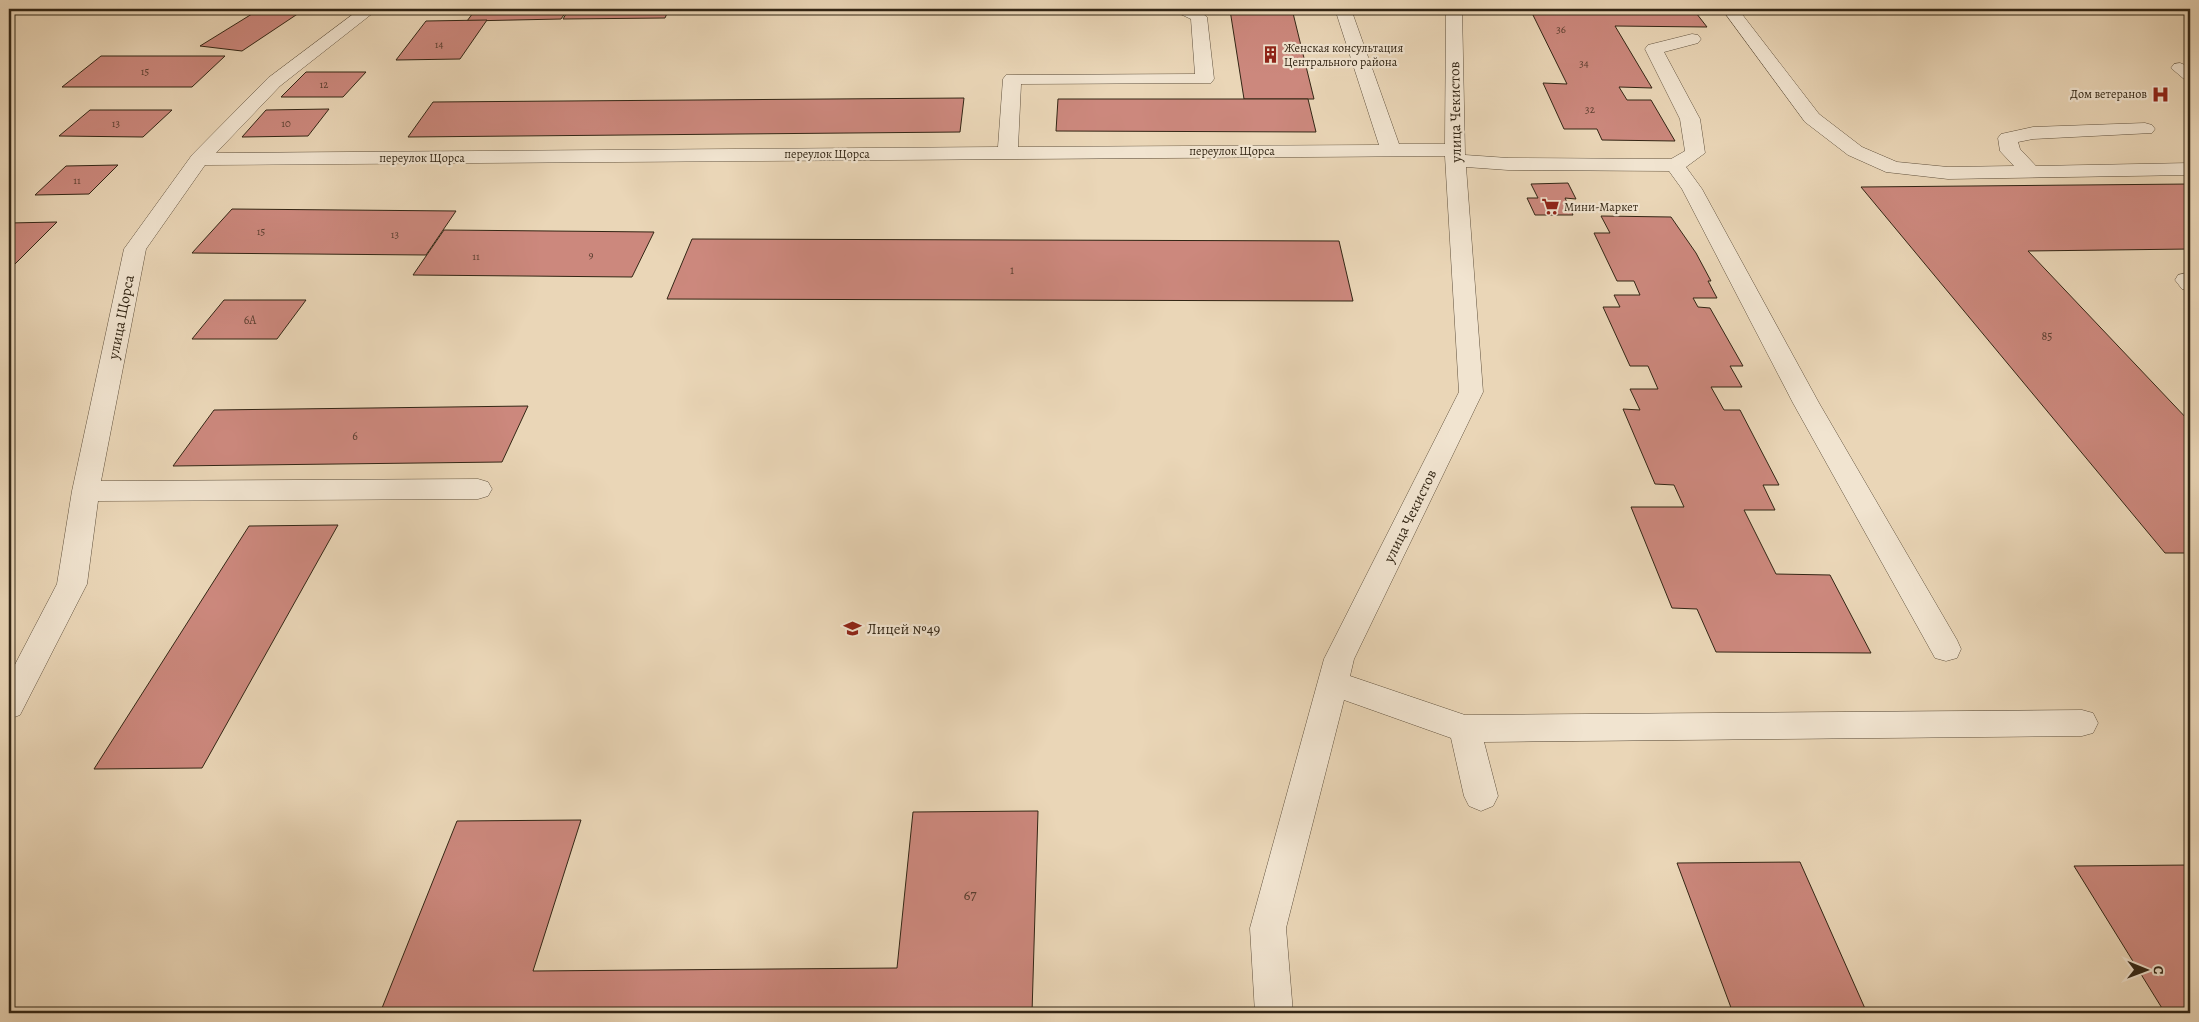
<svg xmlns="http://www.w3.org/2000/svg" width="2199" height="1022" font-family="Alegreya,serif">
  <style>
    .building { fill: #cc887d; stroke: #332615 }
    .lines { fill: none; stroke-linecap: round; stroke-linejoin: round }
    .minor-casing { stroke: #61523e; stroke-width: 1 }
    .minor { fill: #f1e4d0; fill-rule: evenodd }
    .labels { text-anchor: middle; stroke-width: 4.5; stroke-linejoin: round; paint-order: stroke }
    .far-number-label { font-size: 11px; fill: #593e2f }
    .far-poi-label { font-size: 12px; fill: #332615; stroke: #f1e4d0; text-anchor: start }
    .far-street-label { font-size: 12px; fill: #332615; stroke: #f1e4d0 }
    .number-label { font-size: 12px; fill: #593e2f }
    .street-label { font-size: 15px; fill: #332615; stroke: #f1e4d0 }
    .poi-label { font-size: 15px; fill: #332615; stroke: #f1e4d0; text-anchor: start }
    .near-number-label { font-size: 15px; fill: #593e2f }
  </style>
  <rect width="100%" height="100%" fill="#ead6b7"/>
  <filter id="stains"><feTurbulence type="fractalNoise" baseFrequency=".004" numOctaves="4"/><feColorMatrix values="0 0 0 0 .2 0 0 0 0 .09 0 0 0 0 .02 0 0 0 .5 -.17"/></filter>
  <radialGradient id="worn" r=".72"><stop offset=".6" stop-color="#630" stop-opacity="0"/><stop offset="1" stop-color="#630" stop-opacity=".3"/></radialGradient>
  <g class="building">
    <path d="M90,9H135L130,12Z"/>
    <path d="M260,9H305L242,51L200,46Z"/>
    <path d="M476,9H568L561,19L467,21Z"/>
    <path d="M569,9H669L665,18L563,19Z"/>
    <path d="M705,9H913V11L704,12Z"/>
    <path d="M957,9H1151V10L957,11Z"/>
    <path d="M1214,9H1292L1314,99H1244L1230,10Z"/>
    <path d="M1530,9H1693L1707,27L1615,26L1652,88L1619,87L1627,100H1651L1675,141L1602,140L1597,129H1564L1543,83L1567,84Z"/>
    <path d="M487,20L460,59L396,60L426,21Z"/>
    <path d="M101,56H225L192,87H62Z"/>
    <path d="M306,72H366L343,97H281Z"/>
    <path d="M964,98L960,132L408,137L433,102Z"/>
    <path d="M1058,99H1308L1316,132L1056,131Z"/>
    <path d="M329,109L308,136L242,137L266,110Z"/>
    <path d="M90,110H172L143,137L59,136Z"/>
    <path d="M118,165L89,194L35,195L66,166Z"/>
    <path d="M1568,183L1576,199L1565,198L1573,215H1535L1527,198H1538L1531,184Z"/>
    <path d="M2190,184V249L2028,251L2190,422V553H2165L1861,187Z"/>
    <path d="M232,209L456,211L426,255L192,253Z"/>
    <path d="M1601,216L1671,217L1696,253L1711,281H1708L1717,298H1693L1698,307L1710,308L1743,366H1730L1742,387H1711L1724,410H1740L1779,485H1763L1775,510H1744L1776,574L1830,575L1871,653L1716,652L1697,609L1672,608L1631,507H1684L1674,485L1655,484L1623,409L1640,410L1630,389H1658L1648,366H1630L1603,307H1620L1614,295H1640L1634,281H1617L1594,233H1610Z"/>
    <path d="M57,222L9,270V223Z"/>
    <path d="M444,230L654,232L632,277L413,275Z"/>
    <path d="M692,239L1339,241L1353,301L667,299Z"/>
    <path d="M224,300H306L277,339H192Z"/>
    <path d="M528,406L502,462L173,466L214,410Z"/>
    <path d="M338,525L202,768L94,769L249,526Z"/>
    <path d="M1038,811L1032,1013H380L457,821L581,820L533,971L897,968L913,812Z"/>
    <path d="M1800,862L1867,1013H1733L1677,863Z"/>
    <path d="M2190,865V1013H2165L2074,866Z"/>
  </g>
  <g class="lines">
    <defs>
      <g id="minor">
        <path d="M9,9H20L18,13L9,15Z"/>
        <path d="M360,9H378L280,86L216,153L998,147L1003,79L1006,75L1195,74L1191,19L1178,13L1176,9H1196L1207,17L1214,79L1211,83L1021,84L1018,147L1379,145L1335,9H1351L1399,144H1445L1446,9H1462L1465,155L1508,158L1671,159L1685,151L1680,119L1645,49L1648,45L1692,34L1698,35L1701,39L1698,43L1664,52L1700,119L1705,153L1686,167L1702,189L1819,403L1957,640L1961,649L1957,658L1946,661L1935,658L1793,403L1682,189L1669,171L1508,170L1466,167L1483,392L1354,659L1350,676L1465,715L2082,710L2093,713L2098,723L2093,733L2082,736L1484,742L1498,796L1493,806L1481,811L1469,806L1464,796L1451,738L1344,700L1286,928L1293,1013H1255L1250,928L1324,659L1459,392L1445,156L205,165L146,249L101,481L478,479L488,482L492,489L488,496L478,499L98,501L87,584L20,715L9,719V676L57,584L72,491L124,249L192,155L268,78Z"/>
        <path d="M1722,9H1738L1819,114L1862,147L1897,162L1948,167L2014,166L2000,151L1998,138L2001,134L2033,127L2145,123L2152,125L2155,129L2152,133L2033,139L2018,142L2020,149L2036,166L2190,163V175L1948,179L1886,172L1848,155L1805,122Z"/>
        <path d="M2180,63L2190,67V80L2184,79L2171,68L2174,64Z"/>
        <path d="M2186,273L2190,274V291L2182,289L2175,280L2178,275Z"/>
      </g>
    </defs>
    <use href="#minor" class="minor-casing"/>
    <use href="#minor" class="minor"/>
  </g>
  <defs>
    <symbol id="building-bare" viewBox="-9 -9 18 18"><path d="M-4-6H4V6H1V3H-1V6H-4ZM-2.5-4.3h1.7v1.8h-1.7ZM.8-4.3h1.7v1.8H.8ZM-2.5-1h1.7V.8h-1.7ZM.8-1h1.7V.8H.8Z" fill="#8f2418" stroke="#f1e4d0" stroke-width="2.5" paint-order="stroke"/></symbol>
    <symbol id="hospital-bare" viewBox="-9 -9 18 18"><path d="M-5-5h3v3.5h4V-5h3V5h-3V1.5h-4V5h-3Z" fill="#8f2418" stroke="#f1e4d0" stroke-width="2.5" paint-order="stroke"/></symbol>
    <symbol id="supermarket-bare" viewBox="-9 -9 18 18"><path d="M-6-5.5h2.5l.6 2H6L4.5 2H-2.5L-4.4-4H-6ZM-1.5 3.2a1.3 1.3 0 1 0 .1 0ZM3 3.2a1.3 1.3 0 1 0 .1 0Z" fill="#8f2418" stroke="#f1e4d0" stroke-width="2.5" paint-order="stroke"/></symbol>
    <symbol id="school-bare" viewBox="-9 -9 18 18"><path d="M0-5L7-2L0 1L-7-2ZM-4 1L0 2.5L4 1V4Q0 6-4 4Z" fill="#8f2418" stroke="#f1e4d0" stroke-width="2.5" paint-order="stroke"/></symbol>
  </defs>
  <g fill-rule="evenodd">
    <use href="#building-bare" x="1258" y="42" width="25" height="25"/>
    <use href="#hospital-bare" x="2148" y="82" width="25" height="25"/>
    <use href="#supermarket-bare" x="1538" y="194" width="25" height="25"/>
    <use href="#school-bare" x="840" y="616" width="25" height="25"/>
  </g>
  <g class="labels">
    <g class="far-number-label">
      <text x="1561" y="33">36</text>
      <text x="439" y="48">14</text>
      <text x="1584" y="67">34</text>
      <text x="145" y="75">15</text>
      <text x="324" y="88">12</text>
      <text x="1590" y="113">32</text>
      <text x="116" y="127">13</text>
      <text x="286" y="127">10</text>
      <text x="77" y="184">11</text>
      <text x="261" y="235">15</text>
      <text x="395" y="238">13</text>
      <text x="591" y="258">9</text>
      <text x="476" y="260">11</text>
    </g>
    <g class="far-poi-label">
      <text x="1284" y="52">Женская консультация<tspan x="1284" dy="14">Центрального района</tspan></text>
      <text x="2147" y="98" text-anchor="end">Дом ветеранов</text>
      <text x="1564" y="211">Мини-Маркет</text>
    </g>
    <g class="far-street-label">
      <text x="1232" y="155">переулок Щорса</text>
      <text x="827" y="158">переулок Щорса</text>
      <text x="422" y="162">переулок Щорса</text>
    </g>
    <g class="number-label">
      <text x="1012" y="274">1</text>
      <text x="250" y="324">6А</text>
      <text x="2047" y="340">85</text>
      <text x="355" y="440">6</text>
    </g>
    <g class="street-label">
      <text transform="translate(1455 112) rotate(-91)" y="5">улица Чекистов</text>
      <text transform="translate(121 317) rotate(-79)" y="5">улица Щорса</text>
      <text transform="translate(1410 516) rotate(-64)" y="5">улица Чекистов</text>
    </g>
    <g class="poi-label">
      <text x="867" y="634">Лицей №49</text>
    </g>
    <g class="near-number-label">
      <text x="970" y="900">67</text>
    </g>
  </g>
  <rect width="2199" height="1022" fill="none" stroke="#ead6b7" stroke-width="30"/>
  <rect x="10" y="10" width="2179" height="1002" fill="none" stroke="#332615" stroke-width="2.5"/>
  <rect x="15" y="15" width="2169" height="992" fill="none" stroke="#332615"/>
  <g transform="translate(2146 970) rotate(91)" stroke="#f1e4d0" stroke-width="4" paint-order="stroke">
  <path d="M0-4L9 19L0 12L-9 19Z" fill="#332615"/>
  <text y="-8" font-size="14" font-weight="bold" text-anchor="middle" fill="#332615">С</text>
  </g>
  <rect width="100%" height="100%" filter="url(#stains)"/>
  <rect width="100%" height="100%" fill="url(#worn)"/>
</svg>
